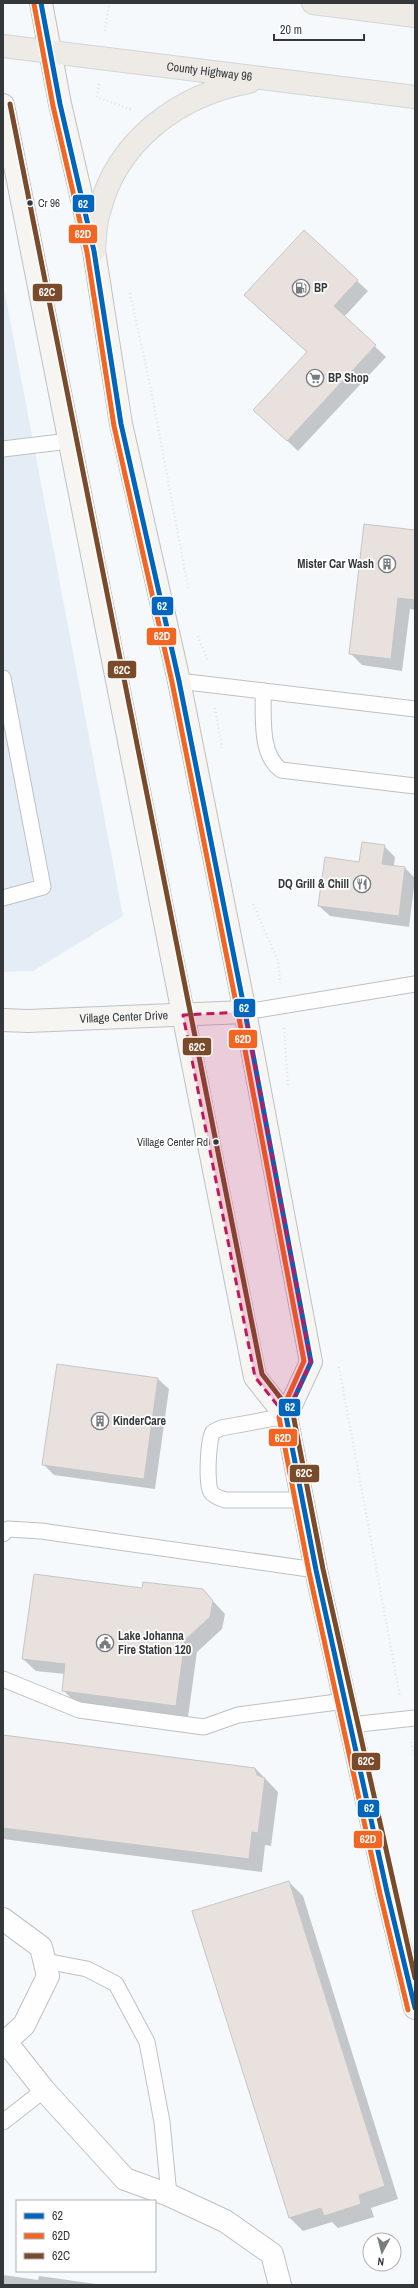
<svg xmlns="http://www.w3.org/2000/svg" width="418" height="2288" font-family="'Archivo Narrow',sans-serif">
  <style>
    .built { fill: #e4edf6 }
    .shadow { fill: #0003 }
    .building { fill: #e9e1de; stroke: #c6c6c7 }
    .lines { fill: none; stroke-linecap: round; stroke-linejoin: round }
    .lane-casing { stroke: #bec1c4; stroke-width: 17 }
    .street-casing { stroke: #bec1c4; stroke-width: 24 }
    .secondary-casing { stroke: #bec1c4; stroke-width: 24 }
    .primary-casing { stroke: #d3d5d7; stroke-width: 24 }
    .path { stroke: #e2e4e5; stroke-width: 2.5; stroke-dasharray: 1 3; stroke-linecap: butt }
    .lane { stroke: #fefeff; stroke-width: 15 }
    .street { stroke: #fefeff; stroke-width: 22 }
    .secondary { stroke: #f6f5f2; stroke-width: 22 }
    .primary { stroke: #eeebe6; stroke-width: 22 }
    .bus-1-casing { stroke: #fff; stroke-width: 8 }
    .bus-2-casing { stroke: #fff; stroke-width: 8 }
    .bus-3-casing { stroke: #fff; stroke-width: 8 }
    .bus-1 { stroke: #0065bd; stroke-width: 5 }
    .bus-2 { stroke: #f26522; stroke-width: 5 }
    .bus-3 { stroke: #7a4b2a; stroke-width: 5 }
    .marked { fill: #c2185b; fill-opacity: 0.2; stroke: #c2185b; stroke-width: 3; stroke-dasharray: 8 5; stroke-linejoin: round }
    .bus-dot { fill: #35383b; stroke: #fff; stroke-width: 1.5 }
    .labels { text-anchor: middle; stroke-width: 3.5; stroke-linejoin: round; paint-order: stroke }
    .bus-label { font-size: 11px; fill: #35383b; stroke: #fff; text-anchor: start }
    .street-label { font-size: 12px; fill: #35383b; stroke: #fff }
    .poi-label { font-size: 12px; font-weight: bold; fill: #35383b; stroke: #fff; text-anchor: start }
    .line-badge { stroke: #fff; stroke-width: 1.5 }
    .badge-label { font-size: 11px; text-anchor: middle; font-weight: bold; fill: #fff }
  </style>
  <rect width="100%" height="100%" fill="#f5f9fc"/>
  <path class="built" d="M3,283L123,916L33,971L3,972Z"/>
  <g class="shadow">
    <path d="M357,281L368,291L344,317L386,357L298,451L265,420L308,353L256,306Z"/>
    <path d="M415,527V610L410,609L402,671L362,665L350,653Z"/>
    <path d="M384,846L395,857L394,866L405,868L415,878L409,927L330,916L319,906L359,863Z"/>
    <path d="M57,1365L158,1379L169,1389L155,1489L54,1475L43,1464Z"/>
    <path d="M143,1589L203,1590L225,1614L222,1629L197,1652L188,1717L75,1702L63,1690L65,1674L36,1671L23,1659Z"/>
    <path d="M3,1736L255,1768L278,1792L271,1846L265,1845L262,1872L3,1839Z"/>
    <path d="M289,1882L303,1896L398,2199L371,2208L374,2217L338,2228L332,2222L303,2231L289,2217Z"/>
    <path d="M3,2275L38,2280L39,2276L103,2285H3Z"/>
  </g>
  <g class="building">
    <path d="M304,230L358,280L334,306L376,345L287,441L253,410L307,352L244,295Z"/>
    <path d="M364,524L415,530V600L398,598L391,659L349,654Z"/>
    <path d="M362,842L385,845L382,864L405,867L399,916L318,906L325,857L359,862Z"/>
    <path d="M57,1364L158,1378L144,1479L42,1465Z"/>
    <path d="M34,1574L142,1588L143,1582L203,1589L213,1601L210,1617L185,1640L176,1706L62,1691L65,1664L22,1659Z"/>
    <path d="M3,1735L255,1768L257,1775L265,1778L258,1833L252,1832L249,1859L3,1828Z"/>
    <path d="M289,1881L385,2186L359,2195L361,2204L324,2216L321,2208L289,2218L192,1911Z"/>
  </g>
  <g class="lines">
    <defs>
      <g id="lane">
        <path d="M3,449L69,441"/>
        <path d="M3,678L43,887L3,898"/>
        <path d="M179,681L415,709"/>
        <path d="M263,691C264,716 259,754 281,770L415,786"/>
        <path d="M245,1012L415,984"/>
        <path d="M286,1416L221,1428L213,1432C208,1439 206,1485 211,1492C214,1497 220,1498 225,1500H302"/>
        <path d="M3,1534L8,1529L41,1531L316,1570"/>
        <path d="M3,1679L79,1710L204,1727L238,1715L345,1701"/>
        <path d="M350,1725L415,1718"/>
        <path d="M45,1961L87,1969L116,1984L147,2042L162,2122L169,2195"/>
        <path d="M3,2122L44,2090"/>
      </g>
      <g id="street">
        <path d="M3,1919L41,1947L48,1976L24,2025L3,2044"/>
        <path d="M6,2042L44,2090L125,2179L169,2195L225,2221L272,2254L280,2285"/>
      </g>
      <g id="secondary">
        <path d="M41,3L60,104L94,251L121,424L179,681L245,1012L311,1362L286,1416"/>
        <path d="M3,105L255,1377L286,1416L316,1570L387,1892L415,2008"/>
        <path id="s1" d="M3,1020L28,1021L245,1012"/>
      </g>
      <g id="primary">
        <path d="M313,3L415,16"/>
        <path id="s2" d="M3,46L415,97"/>
        <path d="M94,251C95,239 95,224 99,212C117,140 179,95 249,82"/>
      </g>
    </defs>
    <use href="#lane" class="lane-casing"/>
    <use href="#street" class="street-casing"/>
    <use href="#secondary" class="secondary-casing"/>
    <use href="#primary" class="primary-casing"/>
    <g class="path">
      <path d="M105,31L109,3"/>
      <path d="M99,84L97,97L132,110"/>
      <path d="M130,293L151,389L188,588"/>
      <path d="M198,636L208,661"/>
      <path d="M215,708L222,748"/>
      <path d="M253,904L278,961L280,983"/>
      <path d="M284,1028L288,1087"/>
      <path d="M339,1367L400,1697"/>
      <path d="M411,1742L415,1757"/>
    </g>
    <use href="#lane" class="lane"/>
    <use href="#street" class="street"/>
    <use href="#secondary" class="secondary"/>
    <use href="#primary" class="primary"/>
    <defs>
      <path id="bus-1" d="M41,3L60,104L94,251L121,424L179,681L245,1012L311,1362L286,1416L316,1570L387,1892L415,2008"/>
      <path id="bus-2" d="M34,4L53,106L87,252L114,426L172,682L238,1013L304,1361L279,1417L309,1572L380,1894L408,2010"/>
      <path id="bus-3" d="M10,104L262,1374L293,1414L323,1569L415,1978"/>
    </defs>
    <use href="#bus-1" class="bus-1-casing"/>
    <use href="#bus-2" class="bus-2-casing"/>
    <use href="#bus-3" class="bus-3-casing"/>
    <use href="#bus-1" class="bus-1"/>
    <use href="#bus-2" class="bus-2"/>
    <use href="#bus-3" class="bus-3"/>
  </g>
  <path class="marked" d="M245,1012L311,1362L286,1416L255,1377L183,1015Z"/>
  <defs>
    <symbol id="fuel-ring" viewBox="-11 -11 22 22"><circle r="9.5" fill="#fff" stroke="#787c7f" stroke-width="1.5"/><path d="M-5.5-6h7V0h2V4h1.3V-2.5L3-4.5l.8-.8L6-3V5H2.5V1h-1V6h-7ZM-4.2-4.7v3.2H.2V-4.7Z" fill="#787c7f"/></symbol>
    <symbol id="supermarket-ring" viewBox="-11 -11 22 22"><circle r="9.5" fill="#fff" stroke="#787c7f" stroke-width="1.5"/><path d="M-6-5.5h2.5l.6 2H6L4.5 2H-2.5L-4.4-4H-6ZM-1.5 3.2a1.3 1.3 0 1 0 .1 0ZM3 3.2a1.3 1.3 0 1 0 .1 0Z" fill="#787c7f"/></symbol>
    <symbol id="building-ring" viewBox="-11 -11 22 22"><circle r="9.5" fill="#fff" stroke="#787c7f" stroke-width="1.5"/><path d="M-4-6H4V6H1V3H-1V6H-4ZM-2.5-4.3h1.7v1.8h-1.7ZM.8-4.3h1.7v1.8H.8ZM-2.5-1h1.7V.8h-1.7ZM.8-1h1.7V.8H.8Z" fill="#787c7f"/></symbol>
    <symbol id="restaurant-ring" viewBox="-11 -11 22 22"><circle r="9.5" fill="#fff" stroke="#787c7f" stroke-width="1.5"/><path d="M-5-6h1v4h1v-4h1v4h1v-4h1v5L-1.5 .5V6h-2V.5L-5-1ZM5-6V6H3V1.5H1.5Q1.5-4 5-6Z" fill="#787c7f"/></symbol>
    <symbol id="civic-ring" viewBox="-11 -11 22 22"><circle r="9.5" fill="#fff" stroke="#787c7f" stroke-width="1.5"/><path d="M-.6-6.5H3V-4.5H.6V-3L4-1V1h2V6H-6V1h2V-1L-.6-3ZM-1.2 2.5V6h2.4V2.5Z" fill="#787c7f"/></symbol>
  </defs>
  <g fill-rule="evenodd">
    <use href="#fuel-ring" x="291" y="278" width="20" height="20"/>
    <use href="#supermarket-ring" x="305" y="368" width="20" height="20"/>
    <use href="#building-ring" x="377" y="554" width="20" height="20"/>
    <use href="#restaurant-ring" x="352" y="874" width="20" height="20"/>
    <use href="#building-ring" x="90" y="1411" width="20" height="20"/>
    <use href="#civic-ring" x="95" y="1633" width="20" height="20"/>
  </g>
  <g class="bus-dot">
    <circle cx="30" cy="203" r="3.5"/>
    <circle cx="216" cy="1142" r="3.5"/>
  </g>
  <g class="labels">
    <g class="bus-label">
      <text x="38" y="207">Cr 96</text>
      <text x="208" y="1146" text-anchor="end">Village Center Rd</text>
    </g>
    <g class="street-label">
      <text dy="4" stroke="none"><textPath href="#s2" startOffset="208">County Highway 96</textPath></text>
      <text dy="4" stroke="none"><textPath href="#s1" startOffset="121">Village Center Drive</textPath></text>
    </g>
    <g class="poi-label">
      <text x="314" y="292">BP</text>
      <text x="328" y="382">BP Shop</text>
      <text x="374" y="568" text-anchor="end">Mister Car Wash</text>
      <text x="349" y="888" text-anchor="end">DQ Grill &amp; Chill</text>
      <text x="113" y="1425">KinderCare</text>
      <text x="118" y="1640">Lake Johanna<tspan x="118" dy="14">Fire Station 120</tspan></text>
    </g>
  </g>
  <g class="line-badge">
    <rect x="72" y="194" width="23" height="19" rx="4" fill="#0065bd"/>
    <rect x="68" y="224" width="30" height="20" rx="4" fill="#f26522"/>
    <rect x="32" y="283" width="31" height="19" rx="4" fill="#7a4b2a"/>
    <rect x="151" y="596" width="23" height="20" rx="4" fill="#0065bd"/>
    <rect x="146" y="627" width="31" height="19" rx="4" fill="#f26522"/>
    <rect x="107" y="660" width="30" height="19" rx="4" fill="#7a4b2a"/>
    <rect x="233" y="998" width="23" height="20" rx="4" fill="#0065bd"/>
    <rect x="228" y="1029" width="30" height="20" rx="4" fill="#f26522"/>
    <rect x="182" y="1037" width="30" height="19" rx="4" fill="#7a4b2a"/>
    <rect x="278" y="1398" width="23" height="19" rx="4" fill="#0065bd"/>
    <rect x="268" y="1428" width="30" height="19" rx="4" fill="#f26522"/>
    <rect x="289" y="1464" width="31" height="19" rx="4" fill="#7a4b2a"/>
    <rect x="351" y="1752" width="30" height="19" rx="4" fill="#7a4b2a"/>
    <rect x="357" y="1799" width="23" height="19" rx="4" fill="#0065bd"/>
    <rect x="353" y="1830" width="30" height="19" rx="4" fill="#f26522"/>
  </g>
  <g class="badge-label">
    <text x="83" y="208">62</text>
    <text x="83" y="238">62D</text>
    <text x="47" y="296">62C</text>
    <text x="162" y="610">62</text>
    <text x="162" y="640">62D</text>
    <text x="122" y="674">62C</text>
    <text x="244" y="1012">62</text>
    <text x="243" y="1043">62D</text>
    <text x="197" y="1051">62C</text>
    <text x="290" y="1411">62</text>
    <text x="283" y="1442">62D</text>
    <text x="304" y="1477">62C</text>
    <text x="366" y="1765">62C</text>
    <text x="369" y="1812">62</text>
    <text x="368" y="1843">62D</text>
  </g>
  <rect width="418" height="2288" fill="none" stroke="#35383b" stroke-width="8"/>
  <rect x="16" y="2200" width="140" height="72" fill="#ffffff" stroke="#aeafb1"/>
  <rect x="24" y="2213" width="20" height="6" fill="#0065bd" stroke="#aeafb1"/>
  <text x="52" y="2220" font-size="12" fill="#35383b">62</text>
  <rect x="24" y="2233" width="20" height="6" fill="#f26522" stroke="#aeafb1"/>
  <text x="52" y="2240" font-size="12" fill="#35383b">62D</text>
  <rect x="24" y="2253" width="20" height="6" fill="#7a4b2a" stroke="#aeafb1"/>
  <text x="52" y="2260" font-size="12" fill="#35383b">62C</text>
  <g transform="translate(382 2252) rotate(187)"><circle r="19" fill="#ffffff" stroke="#aeafb1"/>
  <path d="M0-3L7 15L0 10L-7 15Z" fill="#787c7f"/>
  <text y="-6" font-size="11" font-weight="bold" text-anchor="middle" fill="#35383b">N</text>
  </g>
  <path d="M274 34v6h90v-6" fill="none" stroke="#35383b" stroke-width="2"/>
  <text x="280" y="34" font-size="12" fill="#35383b" stroke="#ffffff" stroke-width="3" paint-order="stroke">20 m</text>
</svg>
